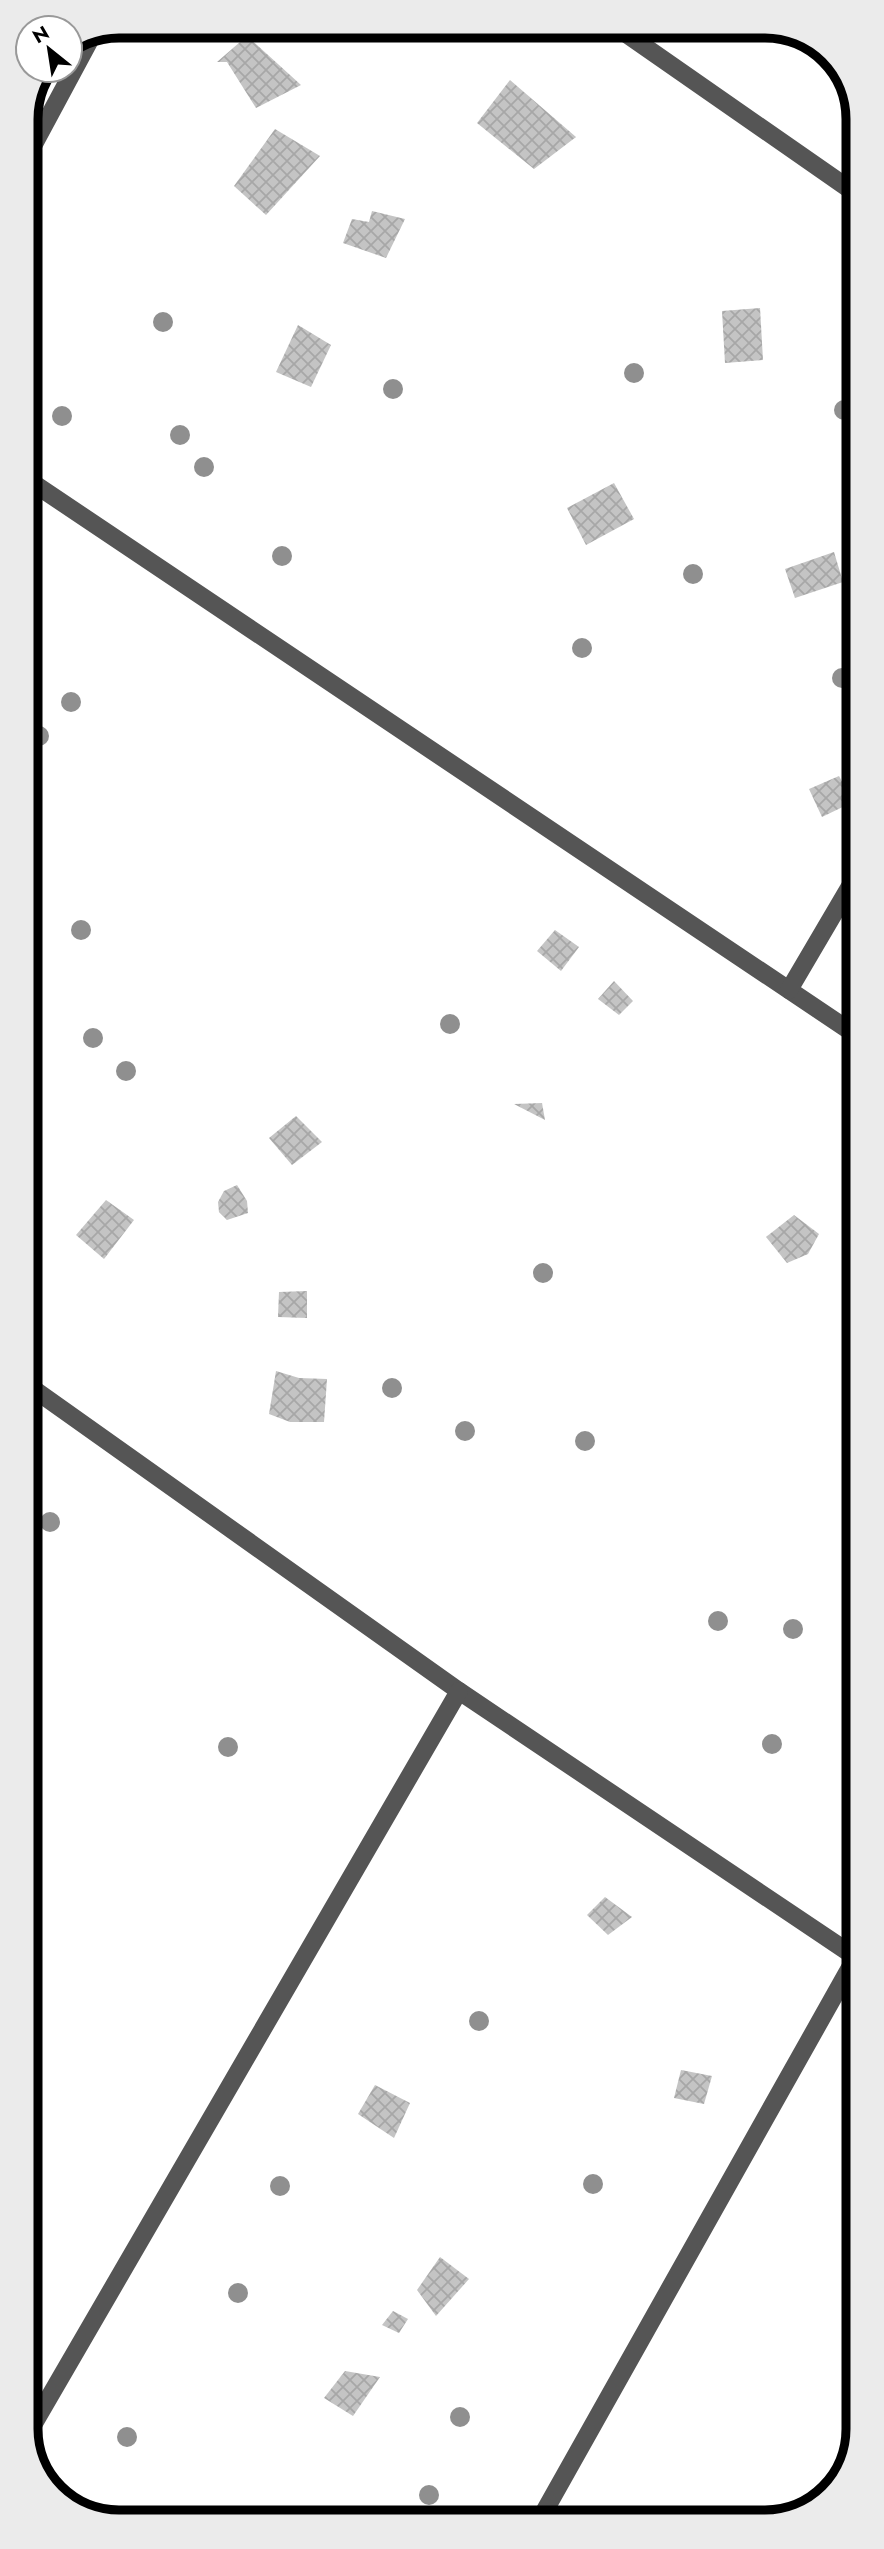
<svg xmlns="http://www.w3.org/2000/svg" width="884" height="2549" font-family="Jost,sans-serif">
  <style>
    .building { fill: url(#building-cross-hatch) }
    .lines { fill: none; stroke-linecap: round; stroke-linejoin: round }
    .minor { stroke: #555; stroke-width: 18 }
    .tree { fill: #8f8f8f }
    .rim { fill: none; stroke: #000; stroke-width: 9 }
  </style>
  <defs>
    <pattern id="building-cross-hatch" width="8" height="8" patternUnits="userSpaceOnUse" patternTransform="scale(1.75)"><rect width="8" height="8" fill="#c4c4c4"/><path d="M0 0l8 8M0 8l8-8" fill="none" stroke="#a7a7a7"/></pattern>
  </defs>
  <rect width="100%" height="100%" fill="#fff"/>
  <g class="building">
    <path d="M247,36L301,85L256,108L227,62H217Z"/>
    <path d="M510,80L576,137L534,169L477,123Z"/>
    <path d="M275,129L320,156L266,215L234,186Z"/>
    <path d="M372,211L405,219L386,258L343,243L352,219L369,222Z"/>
    <path d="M760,308L763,360L725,363L722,311Z"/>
    <path d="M27,315L42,332L27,341Z"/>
    <path d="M298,325L331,345L311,387L276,372Z"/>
    <path d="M614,483L634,519L586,545L567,508Z"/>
    <path d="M834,552L843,582L795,598L785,569Z"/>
    <path d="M839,776L853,802L822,817L809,789Z"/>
    <path d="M555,930L579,947L561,971L537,951Z"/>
    <path d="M614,981L633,1001L619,1015L598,999Z"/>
    <path d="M542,1103L545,1120L514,1104Z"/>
    <path d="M296,1116L322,1142L292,1165L269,1138Z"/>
    <path d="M237,1185L247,1201L248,1213L227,1220L219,1212L218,1202L224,1191Z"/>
    <path d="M106,1200L134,1220L104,1259L76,1235Z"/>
    <path d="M794,1215L819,1234L808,1254L787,1263L766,1237Z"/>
    <path d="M307,1291V1318L278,1317L279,1292Z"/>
    <path d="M276,1371L299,1378L327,1379L324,1422H290L269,1414Z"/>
    <path d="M605,1897L632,1917L608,1935L587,1915Z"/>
    <path d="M681,2070L712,2076L704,2104L674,2098Z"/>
    <path d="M375,2085L410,2103L394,2138L358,2114Z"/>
    <path d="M440,2257L469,2279L436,2316L417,2290Z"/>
    <path d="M393,2311L408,2319L399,2333L382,2325Z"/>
    <path d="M345,2371L380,2377L353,2416L324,2398Z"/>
  </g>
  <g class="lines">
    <g class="minor">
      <path d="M615,26L855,193"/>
      <path d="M26,159L91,38"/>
      <path d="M27,479L856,1035"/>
      <path d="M789,990L856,876"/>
      <path d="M28,1385L459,1691L857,1958"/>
      <path d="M29,2432L459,1691"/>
      <path d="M539,2521L856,1957"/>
    </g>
  </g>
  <g class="tree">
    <circle cx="163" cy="322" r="10"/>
    <circle cx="634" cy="373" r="10"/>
    <circle cx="393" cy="389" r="10"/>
    <circle cx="844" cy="410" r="10"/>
    <circle cx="62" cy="416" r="10"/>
    <circle cx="180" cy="435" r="10"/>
    <circle cx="204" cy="467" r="10"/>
    <circle cx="282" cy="556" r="10"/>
    <circle cx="693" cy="574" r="10"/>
    <circle cx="582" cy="648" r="10"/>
    <circle cx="842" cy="678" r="10"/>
    <circle cx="71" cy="702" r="10"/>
    <circle cx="39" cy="736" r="10"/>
    <circle cx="81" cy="930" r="10"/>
    <circle cx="450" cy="1024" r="10"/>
    <circle cx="93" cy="1038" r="10"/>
    <circle cx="126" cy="1071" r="10"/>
    <circle cx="543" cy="1273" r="10"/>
    <circle cx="392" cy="1388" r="10"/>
    <circle cx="465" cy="1431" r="10"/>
    <circle cx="585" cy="1441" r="10"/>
    <circle cx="50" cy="1522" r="10"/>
    <circle cx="718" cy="1621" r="10"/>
    <circle cx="793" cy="1629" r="10"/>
    <circle cx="772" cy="1744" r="10"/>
    <circle cx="228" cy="1747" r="10"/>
    <circle cx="479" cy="2021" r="10"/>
    <circle cx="593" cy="2184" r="10"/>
    <circle cx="280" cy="2186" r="10"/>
    <circle cx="238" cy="2293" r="10"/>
    <circle cx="460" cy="2417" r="10"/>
    <circle cx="127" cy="2437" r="10"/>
    <circle cx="429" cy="2495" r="10"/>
  </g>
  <path d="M0 0H884V2549H0ZM119 38H765A81 81 0 0 1 846 119V2429A81 81 0 0 1 765 2510H119A81 81 0 0 1 38 2429V119A81 81 0 0 1 119 38Z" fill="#ebebeb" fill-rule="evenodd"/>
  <path class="rim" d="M119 38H765A81 81 0 0 1 846 119V2429A81 81 0 0 1 765 2510H119A81 81 0 0 1 38 2429V119A81 81 0 0 1 119 38Z"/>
  <g transform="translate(49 49) rotate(330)"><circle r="33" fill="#ffffff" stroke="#999999" stroke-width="2"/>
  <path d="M0-5L12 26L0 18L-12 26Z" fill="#000000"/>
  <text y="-10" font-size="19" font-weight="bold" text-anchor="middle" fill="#000000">N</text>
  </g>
</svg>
